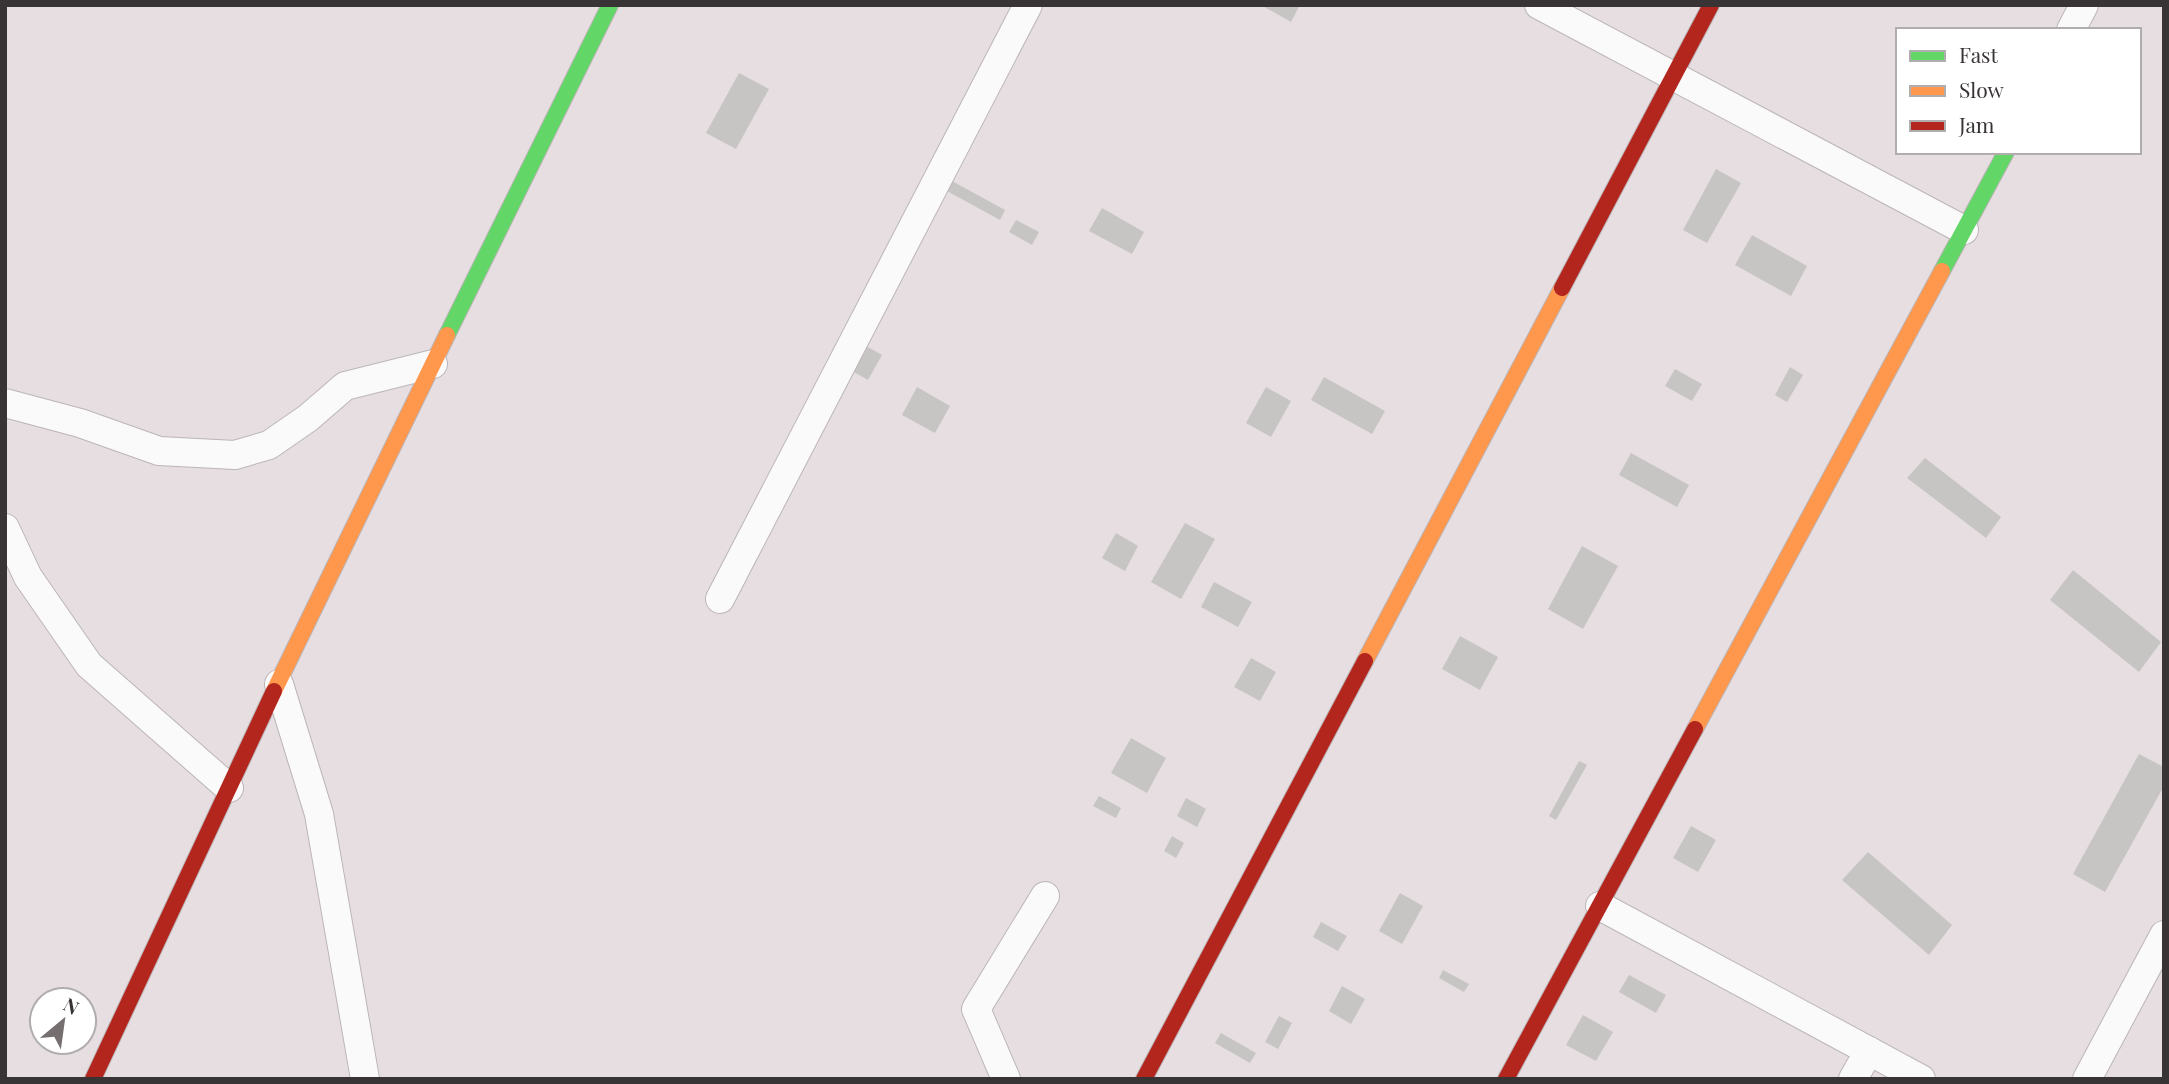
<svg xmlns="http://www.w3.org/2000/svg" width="2169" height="1084" font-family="'Playfair Display',serif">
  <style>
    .building { fill: #c7c5c4 }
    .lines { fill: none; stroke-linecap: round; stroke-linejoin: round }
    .street-casing { stroke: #bcb5b7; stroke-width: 30 }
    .fast-casing { stroke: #bcb5b7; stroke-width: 18 }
    .slow-casing { stroke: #bcb5b7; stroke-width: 18 }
    .jam-casing { stroke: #bcb5b7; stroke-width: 18 }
    .street { stroke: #fbfafa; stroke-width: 28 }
    .fast { stroke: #63d668; stroke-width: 16 }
    .slow { stroke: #ff974d; stroke-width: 16 }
    .jam { stroke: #b3261e; stroke-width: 16 }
  </style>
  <rect width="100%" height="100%" fill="#e6dee0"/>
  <g class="building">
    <path d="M1261,5H1300L1291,22Z"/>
    <path d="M739,73L769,89L736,149L706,133Z"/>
    <path d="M1716,169L1741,183L1707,243L1683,230Z"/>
    <path d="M952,181L1005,210L1000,220L947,191Z"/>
    <path d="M1102,208L1144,232L1132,254L1089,231Z"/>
    <path d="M1016,220L1039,232L1032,245L1009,232Z"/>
    <path d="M1752,235L1807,266L1791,296L1735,265Z"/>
    <path d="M852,338L882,355L868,380L838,363Z"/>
    <path d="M1790,367L1803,375L1787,402L1775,395Z"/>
    <path d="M1675,369L1702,384L1692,401L1665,386Z"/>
    <path d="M1324,377L1385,411L1372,434L1311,400Z"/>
    <path d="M917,387L950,406L935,433L902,415Z"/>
    <path d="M1266,387L1291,401L1271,437L1246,423Z"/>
    <path d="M1631,453L1689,485L1677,507L1619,475Z"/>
    <path d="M1925,458L2001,517L1986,538L1907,478Z"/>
    <path d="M1185,523L1215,539L1181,599L1151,582Z"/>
    <path d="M1116,533L1138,546L1125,571L1102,558Z"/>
    <path d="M1582,546L1618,566L1583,629L1548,609Z"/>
    <path d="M2073,570L2161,642L2139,672L2050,600Z"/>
    <path d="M1214,582L1252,602L1238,627L1201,607Z"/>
    <path d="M1460,636L1498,657L1480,690L1442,669Z"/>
    <path d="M1251,658L1276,672L1260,701L1234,687Z"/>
    <path d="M1131,738L1166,758L1147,793L1111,773Z"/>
    <path d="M2139,754L2164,767V786L2105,892L2073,874Z"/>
    <path d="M1579,761L1587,765L1556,820L1549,816Z"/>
    <path d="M1099,796L1121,808L1116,818L1093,806Z"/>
    <path d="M1186,798L1206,809L1197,827L1177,816Z"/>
    <path d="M1691,826L1716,840L1698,872L1673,858Z"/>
    <path d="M1172,836L1184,843L1176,858L1164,851Z"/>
    <path d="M1868,852L1952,925L1929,955L1842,880Z"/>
    <path d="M1400,893L1423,906L1402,944L1379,931Z"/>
    <path d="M1321,922L1347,936L1338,951L1313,937Z"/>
    <path d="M1443,970L1469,984L1464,992L1439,978Z"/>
    <path d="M1629,975L1666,995L1656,1013L1619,992Z"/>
    <path d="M1342,986L1365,999L1351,1024L1329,1011Z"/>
    <path d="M1583,1015L1613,1032L1596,1061L1566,1045Z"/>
    <path d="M1279,1016L1292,1023L1278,1049L1265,1042Z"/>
    <path d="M1221,1033L1256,1053L1250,1063L1215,1043Z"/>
  </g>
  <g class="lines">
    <defs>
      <g id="street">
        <path d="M1539,5L1964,230"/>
        <path d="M2071,30L2084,5"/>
        <path d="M5,403L80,423L159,451L235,455L269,445L308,418L345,386L433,364"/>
        <path d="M5,528L28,577L89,665L229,788"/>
        <path d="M720,599L1028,5"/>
        <path d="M279,684L319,814L365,1079"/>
        <path d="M1600,906L1921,1079"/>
        <path d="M1006,1079L976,1009L1045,896"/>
        <path d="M1853,1079L1869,1051"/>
        <path d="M2087,1079L2164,935"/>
      </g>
      <g id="fast">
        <path d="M1942,271L2006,152"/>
        <path d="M447,335L610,5"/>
      </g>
      <g id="slow">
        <path d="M1365,661L1562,288"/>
        <path d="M274,691L447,335"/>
        <path d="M1695,729L1942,271"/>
      </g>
      <g id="jam">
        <path d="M1562,288L1711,5"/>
        <path d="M93,1079L274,691"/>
        <path d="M1144,1079L1365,661"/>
        <path d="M1506,1079L1695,729"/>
      </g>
    </defs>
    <use href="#street" class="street-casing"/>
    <use href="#fast" class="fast-casing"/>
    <use href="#slow" class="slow-casing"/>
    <use href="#jam" class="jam-casing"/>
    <use href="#street" class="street"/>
    <use href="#fast" class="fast"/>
    <use href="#slow" class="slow"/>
    <use href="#jam" class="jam"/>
  </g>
  <rect width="2169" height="1084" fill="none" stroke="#383334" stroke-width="14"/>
  <rect x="1896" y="28" width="245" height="126" fill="#ffffff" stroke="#afadae" stroke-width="2"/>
  <rect x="1910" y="51" width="35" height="10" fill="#63d668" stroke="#afadae" stroke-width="2"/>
  <text x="1959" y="63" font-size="21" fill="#383334">Fast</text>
  <rect x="1910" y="86" width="35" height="10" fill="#ff974d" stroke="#afadae" stroke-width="2"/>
  <text x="1959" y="98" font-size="21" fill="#383334">Slow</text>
  <rect x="1910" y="121" width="35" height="10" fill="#b3261e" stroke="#afadae" stroke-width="2"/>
  <text x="1959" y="133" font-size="21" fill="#383334">Jam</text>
  <g transform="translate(63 1021) rotate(29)"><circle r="33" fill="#ffffff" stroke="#afadae" stroke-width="2"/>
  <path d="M0-5L12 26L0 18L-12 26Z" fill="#756f70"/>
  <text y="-10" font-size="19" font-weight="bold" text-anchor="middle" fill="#383334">N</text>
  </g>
</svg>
